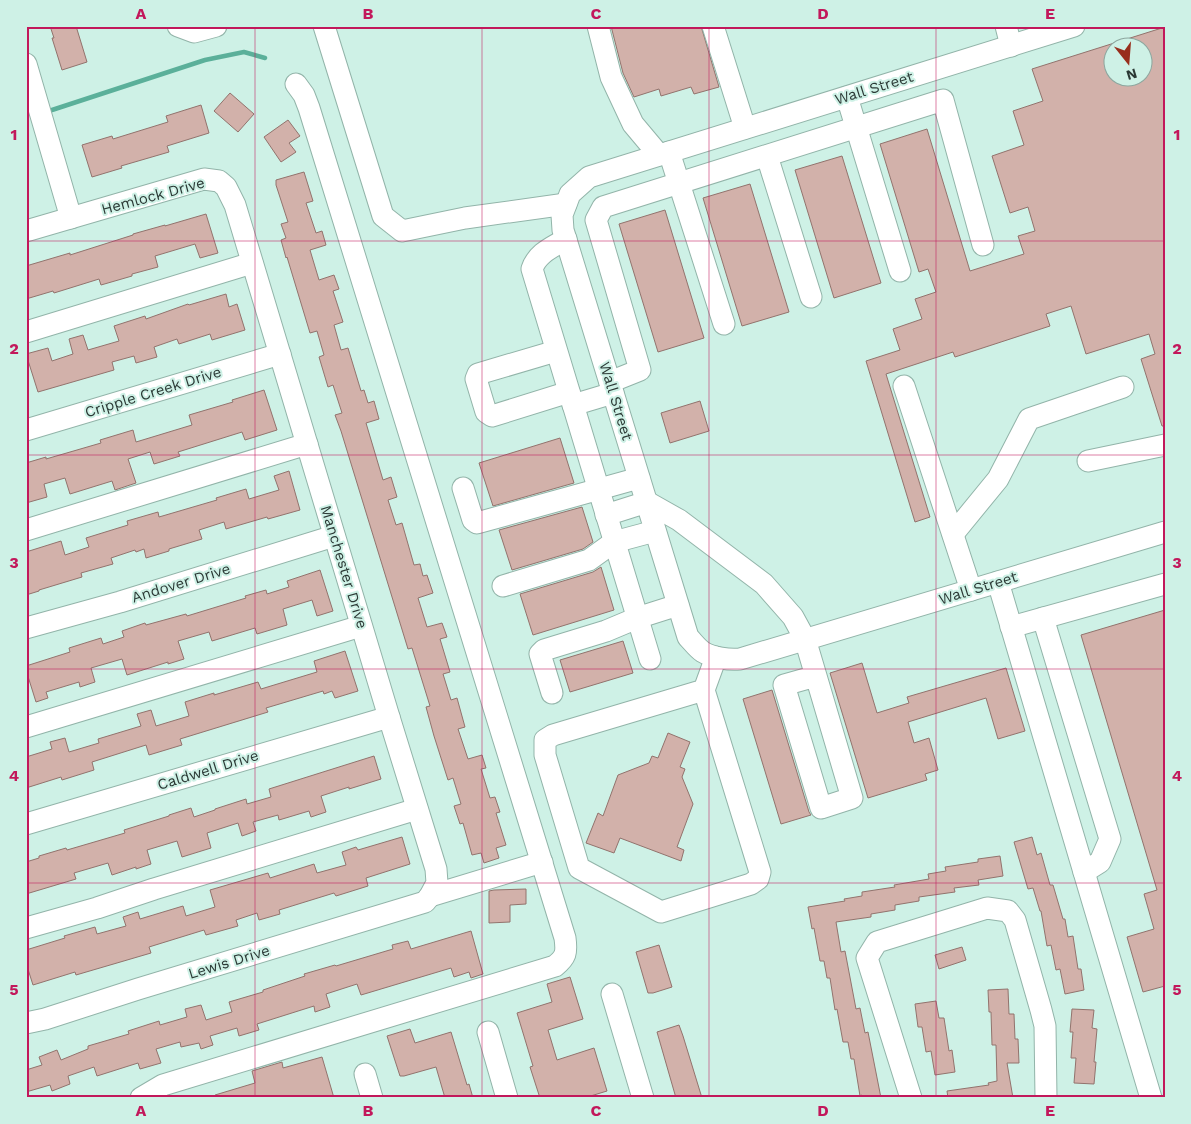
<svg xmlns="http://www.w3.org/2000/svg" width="1191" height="1124" font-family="'Work Sans',sans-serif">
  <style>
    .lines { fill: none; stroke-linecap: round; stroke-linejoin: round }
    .stream { stroke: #5bb09a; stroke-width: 4.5 }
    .building { fill: #d2b1aa; stroke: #92736d; fill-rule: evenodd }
    .minor-casing { stroke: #92b4a9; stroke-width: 23 }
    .minor { stroke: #fff; stroke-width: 21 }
    .grid { fill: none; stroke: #c2185b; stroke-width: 1; stroke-opacity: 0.55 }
    .labels { text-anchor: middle; stroke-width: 4; stroke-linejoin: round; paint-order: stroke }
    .street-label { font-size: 15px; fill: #2b3935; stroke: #cef1e6 }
    .neatline { fill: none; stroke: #c2185b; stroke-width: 2 }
    .grid-label { font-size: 16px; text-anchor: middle; font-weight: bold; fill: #c2185b }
  </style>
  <rect width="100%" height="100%" fill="#cef1e6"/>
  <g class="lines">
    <path class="stream" d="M52,110L205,60L244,52L265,58"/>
  </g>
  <g class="building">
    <path d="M50,26H76L87,62L62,70L52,38H54Z"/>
    <path d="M611,26H701L719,87L694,94L691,87L661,96L659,89L634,97L623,73Z"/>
    <path d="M1165,27V426H1162L1141,359L1155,354L1149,334L1086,354L1071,306L1046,314L1050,326L955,357L953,352L886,374L930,517L915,522L866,361L900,350L893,329L922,319L915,299L936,292L928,269L919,272L880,144L927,129L970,271L1024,254L1018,236L1035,231L1028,207L1010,213L992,156L1024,145L1013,111L1043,101L1032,69ZM1114,48H1144V78H1114Z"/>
    <path d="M230,93L254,114L238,132L214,111Z"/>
    <path d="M201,105L209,133L167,146L169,152L121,166L122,168L92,177L82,145L112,136L113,139L168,122L166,116Z"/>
    <path d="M288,120L300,136L289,143L296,152L281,162L264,137Z"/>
    <path d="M842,156L881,283L834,298L795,170Z"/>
    <path d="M304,172L313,201L306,203L316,233L322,231L326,245L310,250L319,280L334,275L339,289L333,291L343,322L334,325L341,350L348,348L361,391L364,390L368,403L374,401L379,419L366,423L383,480L391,477L397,497L388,500L396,525L402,523L414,565L420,564L423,576L427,575L433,593L418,598L427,627L442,623L447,637L440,639L450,672L443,674L451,700L457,698L465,727L458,729L468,759L482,755L486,768L481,769L490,798L495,797L500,812L496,813L506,845L496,848L499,858L484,863L481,853L472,855L463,823L460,824L454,806L461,804L453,778L448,780L434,736L426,707L430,706L412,648L408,649L341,431L335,415L342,413L333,385L328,387L319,357L324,355L317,331L310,333L287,257L286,258L281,240L286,238L281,224L288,222L276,185V180Z"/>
    <path d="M750,184L789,312L742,326L703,198Z"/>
    <path d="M665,210L704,338L658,352L619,224Z"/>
    <path d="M206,214L218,253L200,258L195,244L155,256L158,267L132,274V276L101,285L99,279L54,293L53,291L26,299V266L70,253V255L133,235V234L165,225V226Z"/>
    <path d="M226,294L229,307L237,304L245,330L212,340L210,334L179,344L177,339L154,347L157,357L136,363L134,356L112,362L114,370L38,392L26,354L48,348L52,361L73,354L69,339L83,335L88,350L119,341L114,326L145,316L146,319L188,304L189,305Z"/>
    <path d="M264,390L277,430L245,440L242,432L178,452L180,456L154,464L150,452L128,459L136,483L115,490L112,481L70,494L65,478L44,484L47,497L26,503V463L46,457V459L101,443L100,440L133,430L136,442L192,425L189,415L233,402L232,400Z"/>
    <path d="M700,401L709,431L670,443L661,413Z"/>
    <path d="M560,438L574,483L493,506L479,463Z"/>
    <path d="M289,471L300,510L268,519L267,517L226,529L224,522L199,530L202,539L169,549V551L146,558L144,549L136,552L135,550L111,558L113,564L81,573L82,577L39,590V591L26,595V552L61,541L65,555L89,547L86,538L128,525L127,521L158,512L159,517L217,500L216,498L246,489L249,499L279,490L274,476Z"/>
    <path d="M582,507L593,542L583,549L512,570L499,530Z"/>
    <path d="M601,567L614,610L533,635L520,594L593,572Z"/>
    <path d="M320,570L333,611L317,616L312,600L283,609L287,625L257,634L255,628L212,641L209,632L178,641L184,659L168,664V662L127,675L122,659L91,668L95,682L80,687L79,682L46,692L48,698L36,702L26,670V666L70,652L69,648L101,638L103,644L124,637L122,631L145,623L146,625L186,614L187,616L246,598L245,596L266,590L267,594L289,587L287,581Z"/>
    <path d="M1165,610V986L1143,992L1127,937L1154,929L1144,894L1157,890L1081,635Z"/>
    <path d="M623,641L633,673L570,692L560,660Z"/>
    <path d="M345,651L358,691L335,698L332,691L324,694L323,691L266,708L268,712L180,739L182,745L149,755L146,745L92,762L94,770L62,780L61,777L26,788V757L52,749L50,742L65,738L69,752L99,743L98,739L141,726L137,714L151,710L156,726L189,716L185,702L214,693V695L258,682L261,689L317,672L314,661Z"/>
    <path d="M862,663L877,713L909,703L907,697L1006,668L1025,731L998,739L986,698L908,722L914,743L929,738L938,770L925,774L927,780L868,798L830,673Z"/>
    <path d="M772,690L809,812L811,815L781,824L743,699Z"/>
    <path d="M668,733L690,742L680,767L685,769L682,777L693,804L677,847L684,850L681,861L620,838L614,853L586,843L598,813L603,816L618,775L649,763L652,756L658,758Z"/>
    <path d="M374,756L381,779L349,789V787L321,796L326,812L311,817L309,811L279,820L278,815L253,822L256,831L242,836L238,823L207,833L211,848L182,857L177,841L147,850L151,864L136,869V867L112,875L108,863L74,873L76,879L26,894V862L39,858V856L66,848L67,850L125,833L124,830L169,816V815L191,808L194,817L215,810V809L246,799L247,804L271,797L269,789Z"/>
    <path d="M402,837L410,864L366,878L368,886L336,896L334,893L279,910L280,914L259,920L257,913L236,920L238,926L206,935L204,930L149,947L151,953L76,975L75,972L33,985L26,963V950L65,938L64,936L95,927L97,934L126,926L123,917L138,912L140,919L183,906L186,916L215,907L210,890L268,873L270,878L314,864L317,873L346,865L342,852L356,847L358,850Z"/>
    <path d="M1032,837L1037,855L1041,853L1050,885H1053L1063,919H1065L1068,937L1073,936L1078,969H1081L1084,990L1065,994L1060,969L1056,970L1051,945L1047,946L1041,911H1040L1033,888L1028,889L1014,842Z"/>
    <path d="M1000,856L1003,876L978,880L979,885L954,888L955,892L919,897V901L895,905V910L871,914V917L836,922L841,952L845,951L856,1009L860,1008L865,1033L868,1032L881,1098H863L862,1095L860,1096L854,1059H851L848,1042H843L837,1009L835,1010L830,978H827L824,961H820L814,928L812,929L808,907L845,901L844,899L862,896V892L895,887L894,885L929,879L928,874L946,871L945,867L978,862V859Z"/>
    <path d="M526,889V904L510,905V922L489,923V891L494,890Z"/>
    <path d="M471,931L483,974L471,978L469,972L454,977L451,968L361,995L357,984L326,994L330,1007L315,1012L314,1006L257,1024L259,1030L239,1036L237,1028L210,1036L213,1045L201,1049L199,1043L181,1047L180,1042L156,1049L161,1063L140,1069L138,1063L97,1076L94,1067L68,1076L70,1084L52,1091L50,1085L26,1092V1070L42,1065L39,1057L57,1050L61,1060L88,1049V1046L129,1034L128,1031L159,1021L160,1025L187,1017L185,1009L201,1005L206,1020L232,1012L229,1002L263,992V990L305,976L304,974L335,965L336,966L393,949L392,945L408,941L411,949Z"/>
    <path d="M659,945L672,987L653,993H648L636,952Z"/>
    <path d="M962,947L966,960L939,969L935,955Z"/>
    <path d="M570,977L583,1019L548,1030L557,1060L594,1048L607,1091L584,1098H540L530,1067L533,1066L517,1013L552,1002L547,984Z"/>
    <path d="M1008,989L1009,1014H1014L1015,1039H1018L1019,1063H1007L1013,1098H948L947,1091L989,1085L988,1083L997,1081L996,1045H992L991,1012H989L988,990Z"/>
    <path d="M936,1001L939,1018H944L949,1051L952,1050L955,1072L935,1075L931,1051L926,1052L922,1027H918L915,1004Z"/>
    <path d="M1072,1009L1094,1010L1092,1028L1097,1029L1094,1062H1096L1094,1084L1074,1083L1076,1058H1071L1073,1032H1070Z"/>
    <path d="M679,1025L683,1036L702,1098H676L657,1032Z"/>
    <path d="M410,1029L415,1043L451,1032L467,1085L469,1084L473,1098H445L436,1067L404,1076H400L387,1036Z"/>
    <path d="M322,1057L334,1098H215V1095L255,1083L252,1071L282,1062L283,1068Z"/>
  </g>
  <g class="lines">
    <defs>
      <g id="minor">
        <path d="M178,26L194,32L216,26"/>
        <path d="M324,26L383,216L402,231L465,218L566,204"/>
        <path d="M598,26L611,77L633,124L659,155"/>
        <path d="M713,26L745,128"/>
        <path d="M1006,26L1011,46"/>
        <path d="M1074,26L589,177L570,194L562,215L563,230L688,637C693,642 697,648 703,652C713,658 729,660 740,659L1165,532"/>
        <path d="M26,64L71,218"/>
        <path d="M847,97L900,271"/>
        <path d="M669,152L724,324"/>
        <path d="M767,156L811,297"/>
        <path d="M26,231L204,179L219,181L226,187L235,205L389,717L436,869L437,883L430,896L425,902L138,989L45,1019L26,1023"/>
        <path d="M566,239C553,247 537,253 532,269L650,659"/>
        <path d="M26,332L252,263"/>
        <path d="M556,351L478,374L476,379L486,412L492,416L569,392"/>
        <path d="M610,382L640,370L596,220L603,207L943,100L983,245"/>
        <path d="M904,386L971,590"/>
        <path d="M573,405L613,393"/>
        <path d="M26,430L280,354"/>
        <path d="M1088,461L1165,445"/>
        <path d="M463,488L473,520L477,523L639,478"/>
        <path d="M606,515L647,502L679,520L764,584L793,617L805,639L816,676L784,685L821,808L852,798L816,676"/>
        <path d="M26,530L307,444"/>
        <path d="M953,534L998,479L1029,419L1123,387"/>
        <path d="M998,582L1151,1098"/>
        <path d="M503,586L589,560L614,542L655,531"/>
        <path d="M1043,618L1110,839L1100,862L1084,872"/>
        <path d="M1011,627L1165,584"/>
        <path d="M26,628L120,602L334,536"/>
        <path d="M704,690L553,735L545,740V755L579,868L661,912L751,884L758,879L760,872L704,690L716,657"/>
        <path d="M552,693L540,654L544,650L606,631L637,618L678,605"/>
        <path d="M26,727L361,626"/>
        <path d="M26,824L389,717"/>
        <path d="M430,896L542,862"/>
        <path d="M26,928L97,908L154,889L417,809"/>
        <path d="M612,994L643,1098"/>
        <path d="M488,1032L507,1098"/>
        <path d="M365,1074L372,1098"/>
        <path d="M141,1098L163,1085L555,966C566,957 567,953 565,938L309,108L304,95L296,84"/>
        <path d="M911,1098L867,958L877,942L987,908L1008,911L1015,920L1041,1010L1045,1026L1046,1098"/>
      </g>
    </defs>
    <use href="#minor" class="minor-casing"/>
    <use href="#minor" class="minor"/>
  </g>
  <path class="grid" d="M255,26V1098M482,26V1098M709,26V1098M936,26V1098M26,241H1165M26,455H1165M26,669H1165M26,883H1165"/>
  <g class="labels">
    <g class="street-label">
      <text transform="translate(874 88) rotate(-17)" y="5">Wall Street</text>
      <text transform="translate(153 196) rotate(-15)" y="5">Hemlock Drive</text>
      <text transform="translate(153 392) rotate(-17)" y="5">Cripple Creek Drive</text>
      <text transform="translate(616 401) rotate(73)" y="5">Wall Street</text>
      <text transform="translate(344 567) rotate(73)" y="5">Manchester Drive</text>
      <text transform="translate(181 583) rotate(-17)" y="5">Andover Drive</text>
      <text transform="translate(978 588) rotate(-17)" y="5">Wall Street</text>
      <text transform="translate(208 770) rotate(-17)" y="5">Caldwell Drive</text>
      <text transform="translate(229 962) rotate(-17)" y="5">Lewis Drive</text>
    </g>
  </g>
  <rect width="1191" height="1124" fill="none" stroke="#cef1e6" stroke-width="55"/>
  <g transform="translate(1128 62) rotate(163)"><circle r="24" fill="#cef1e6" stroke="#8da79f"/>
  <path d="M0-4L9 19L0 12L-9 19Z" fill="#982e1c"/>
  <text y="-8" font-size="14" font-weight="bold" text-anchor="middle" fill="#2b3935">N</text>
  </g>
  <rect x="28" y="28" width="1136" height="1068" class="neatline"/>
  <g class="grid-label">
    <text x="141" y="19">A</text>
    <text x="368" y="19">B</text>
    <text x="596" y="19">C</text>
    <text x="823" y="19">D</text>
    <text x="1050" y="19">E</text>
    <text x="14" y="140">1</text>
    <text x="1177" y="140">1</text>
    <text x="14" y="354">2</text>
    <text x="1177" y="354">2</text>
    <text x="14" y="568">3</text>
    <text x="1177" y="568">3</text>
    <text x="14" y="781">4</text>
    <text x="1177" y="781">4</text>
    <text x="14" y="995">5</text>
    <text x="1177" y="995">5</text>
    <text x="141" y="1116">A</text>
    <text x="368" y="1116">B</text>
    <text x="596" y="1116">C</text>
    <text x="823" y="1116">D</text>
    <text x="1050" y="1116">E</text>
  </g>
</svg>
